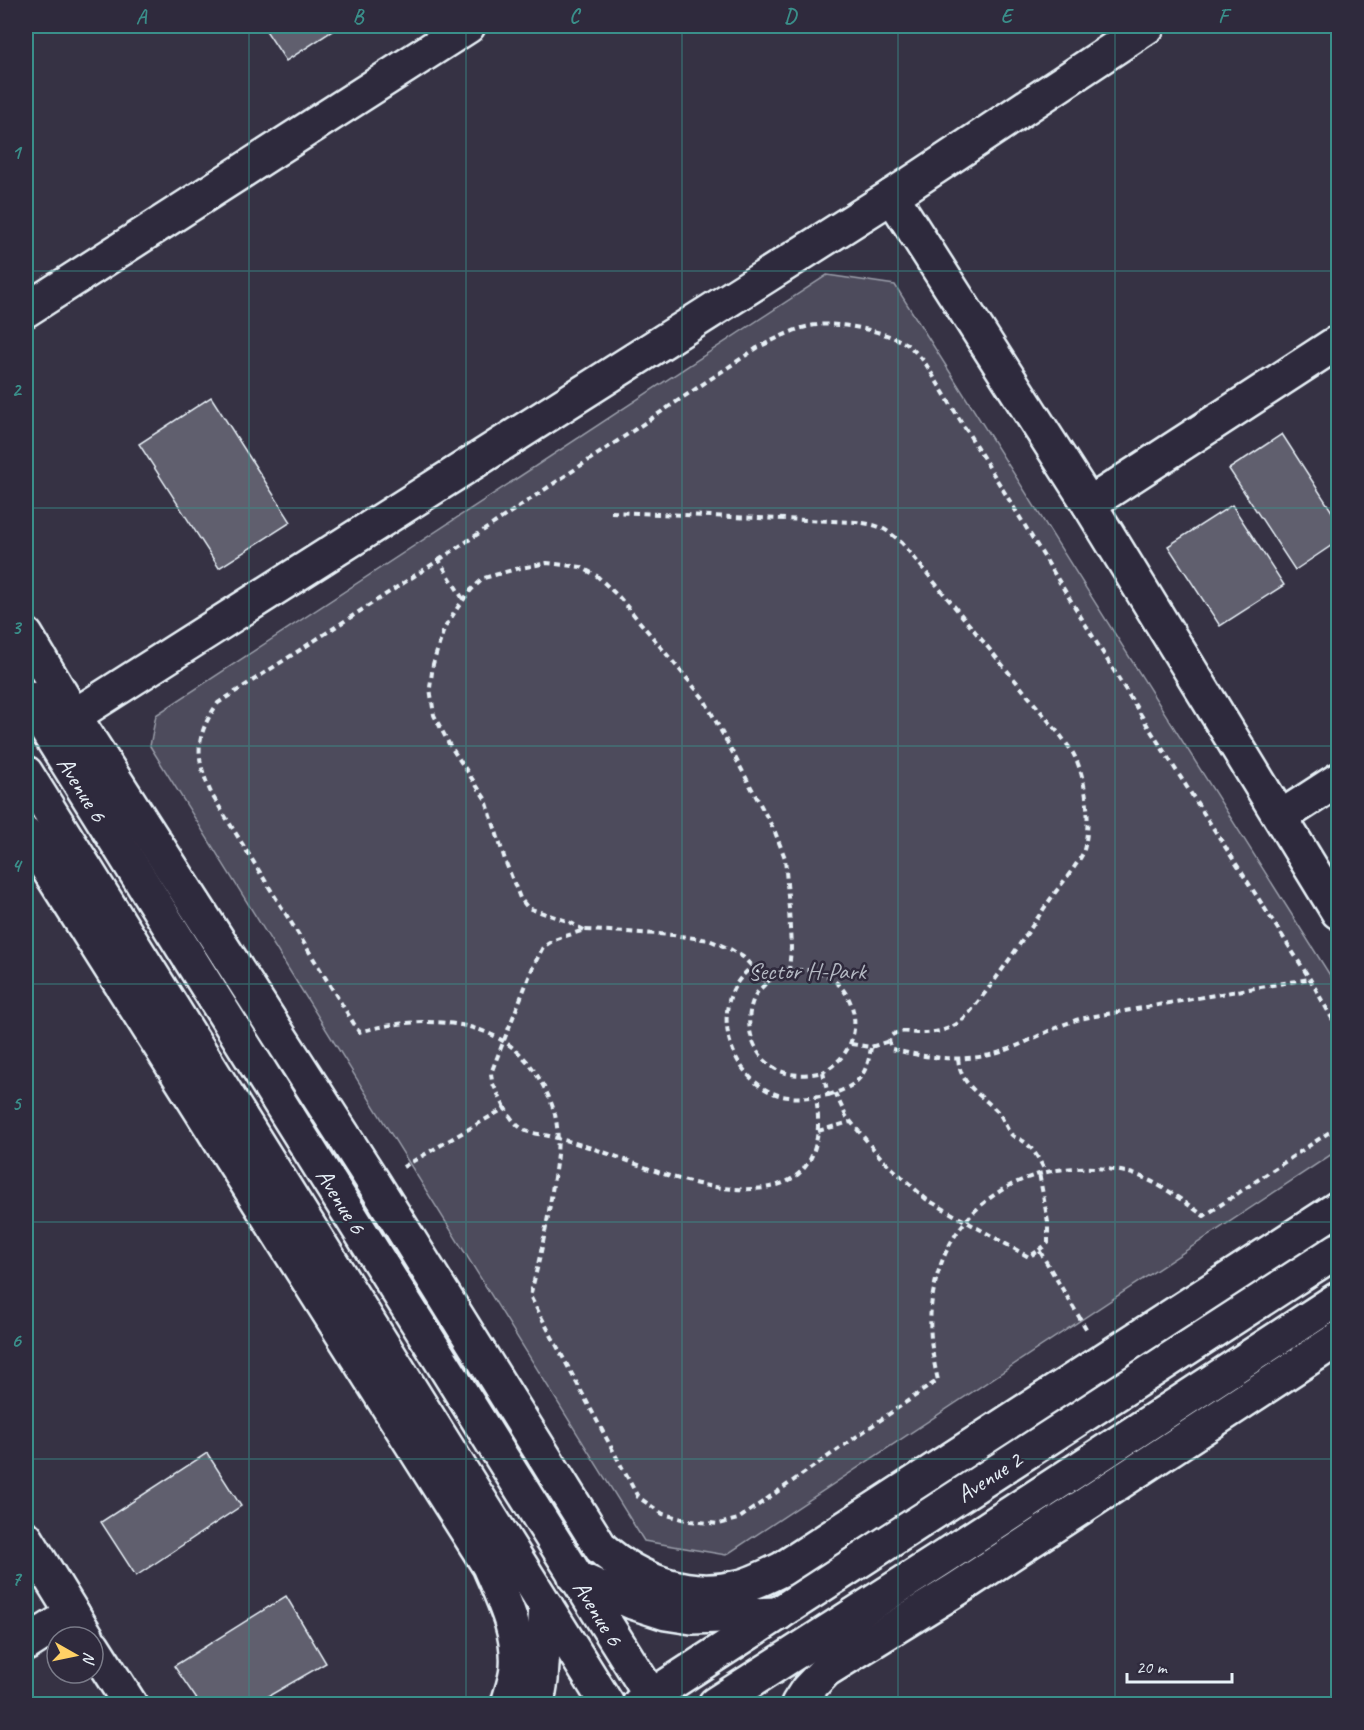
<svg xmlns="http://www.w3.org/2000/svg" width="1364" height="1730" font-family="Caveat,sans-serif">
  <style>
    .green { fill: #4d4b5c; stroke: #9a9eaa; stroke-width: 1.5 }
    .building { fill: #605e6e; stroke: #e8f1f8; stroke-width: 1.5 }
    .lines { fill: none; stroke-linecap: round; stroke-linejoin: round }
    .minor-casing { stroke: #e8f1f8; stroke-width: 38 }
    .tertiary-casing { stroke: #e8f1f8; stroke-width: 38 }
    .secondary-casing { stroke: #e8f1f8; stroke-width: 38 }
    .path { stroke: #e8f1f8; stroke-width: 4; stroke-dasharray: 6 4.5; stroke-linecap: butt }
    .minor { stroke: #2f2a3d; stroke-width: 33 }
    .tertiary { stroke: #2f2a3d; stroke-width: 33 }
    .secondary { stroke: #2f2a3d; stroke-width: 33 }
    .grid { fill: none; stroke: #3a8f8a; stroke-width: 1.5; stroke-opacity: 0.55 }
    .labels { text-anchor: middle; stroke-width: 5; stroke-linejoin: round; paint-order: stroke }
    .street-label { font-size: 24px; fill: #e8f1f8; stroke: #2f2a3d }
    .park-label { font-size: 24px; fill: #b2b7c1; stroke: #2f2a3d }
    .neatline { fill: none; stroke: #3a8f8a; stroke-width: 2 }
    .grid-label { font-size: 20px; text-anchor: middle; font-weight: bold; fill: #3a8f8a }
  </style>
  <rect width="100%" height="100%" fill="#363244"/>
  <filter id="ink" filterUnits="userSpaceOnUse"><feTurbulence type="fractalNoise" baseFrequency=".0167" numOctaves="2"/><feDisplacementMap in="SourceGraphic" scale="12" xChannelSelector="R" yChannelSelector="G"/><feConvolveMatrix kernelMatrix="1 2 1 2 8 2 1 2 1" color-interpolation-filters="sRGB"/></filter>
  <g filter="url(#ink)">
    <path class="green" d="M827,275L895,285L1338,988V1150L726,1555L644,1541L150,746L156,715Z"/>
    <g class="building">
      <path d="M263,26H340L286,61Z"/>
      <path d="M211,397L291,522L219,568L139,444Z"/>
      <path d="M1282,434L1338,521V541L1295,570L1229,469Z"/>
      <path d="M1232,505L1284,585L1220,626L1168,546Z"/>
      <path d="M207,1453L241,1506L136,1576L101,1522Z"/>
      <path d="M286,1596L326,1663L255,1704H200L174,1666Z"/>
    </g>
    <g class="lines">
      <defs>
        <g id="minor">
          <path d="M892,196L1089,504L1338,912"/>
          <path d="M26,310L468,26"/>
          <path d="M1089,504L1338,342"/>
          <path d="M26,635L74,716L374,1183L601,1548C638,1581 689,1600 739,1587C754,1583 768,1576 782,1569L1338,1208"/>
          <path d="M74,716L892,196L1148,26"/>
          <path d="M1281,817L1338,780"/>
          <path d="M26,834L489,1566C503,1599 520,1632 517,1668C516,1680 511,1693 508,1704"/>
          <path d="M26,1538L87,1637"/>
          <path d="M26,1644L73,1614"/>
          <path d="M93,1646L130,1704"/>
          <path d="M798,1704L807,1690L826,1670L957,1589L1338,1339"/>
        </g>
        <path id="tertiary" d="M537,1704L541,1680L546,1606"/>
        <g id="secondary">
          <path d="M26,697L656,1704"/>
          <path d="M26,773L607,1704"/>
          <path d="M575,1577L632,1602L666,1613L692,1617L778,1614"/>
          <path d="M639,1704L1338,1250"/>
          <path d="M715,1704L941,1559L1338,1299"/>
        </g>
      </defs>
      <use href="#minor" class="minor-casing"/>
      <use href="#tertiary" class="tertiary-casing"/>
      <use href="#secondary" class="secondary-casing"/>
      <g class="path">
        <path d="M611,512L856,522C879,525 884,527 902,543L1061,736C1065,742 1071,749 1074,755C1087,780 1092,826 1083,853C1079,862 1061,885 1054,894C1026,934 1000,976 969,1013C956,1029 937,1034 916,1033C909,1032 900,1030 894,1034C887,1037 889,1044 892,1049C929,1059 972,1064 1009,1049C1033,1040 1055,1026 1080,1019C1104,1014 1128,1011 1152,1006C1205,997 1257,987 1310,979"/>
        <path d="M439,560L757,348C776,339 796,327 817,325C840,322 883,331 903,342C911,346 918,355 924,361L1149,728L1310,979L1338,1029"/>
        <path d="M463,599L439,560L218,703C194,737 195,758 212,795L359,1032C424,1014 506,1015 541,1082C548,1094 554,1107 556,1120C560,1141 556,1164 553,1184C548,1222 540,1259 530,1296L638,1497L663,1514L690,1521L719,1524L738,1519L938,1380C931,1352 927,1318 934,1289C952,1198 1037,1153 1125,1172C1154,1178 1180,1199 1204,1216L1331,1131L1338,1122"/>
        <path d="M584,930L567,921L528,908L520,898L506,863L486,800L449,744L434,715L430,688L433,664L444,629L458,607L471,590L484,578L516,569L547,563L581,567L597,576L619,597L704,699L775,832L785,858L789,909L791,948L789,971"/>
        <path d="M767,982C773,978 780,974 788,972C849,956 883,1039 823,1072"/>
        <path d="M851,1044L871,1047L889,1041"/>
        <path d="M958,1058C960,1085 979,1093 996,1110C1003,1116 1005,1127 1011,1134C1014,1138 1019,1138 1023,1141C1033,1147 1040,1161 1045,1171"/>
        <path d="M835,1093L846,1116L861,1134L882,1159L926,1199L1029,1257L1039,1250L1087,1330"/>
        <path d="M828,1095C856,1087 867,1077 871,1047"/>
        <path d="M505,1108L492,1082L491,1073L533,967L543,947L554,940L584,930L610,931L673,935L709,940L730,949L743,957L767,982C763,987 757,991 755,996C743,1020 750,1052 773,1067C787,1077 807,1076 823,1072L828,1095C813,1097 798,1099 782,1096C740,1086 715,1031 732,992C736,982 744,974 752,966"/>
        <path d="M818,1131L850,1122"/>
        <path d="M403,1167L505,1108C510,1117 516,1126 526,1131C533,1134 542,1134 549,1136C568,1141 587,1146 606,1153C641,1165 678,1182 715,1187C787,1197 828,1175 816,1097"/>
        <path d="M1039,1250L1048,1243V1222L1039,1173"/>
      </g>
      <use href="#minor" class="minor"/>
      <use href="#tertiary" class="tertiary"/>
      <use href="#secondary" class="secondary"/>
    </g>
  </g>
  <path class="grid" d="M249,26V1704M466,26V1704M682,26V1704M898,26V1704M1115,26V1704M26,271H1338M26,508H1338M26,746H1338M26,984H1338M26,1222H1338M26,1459H1338"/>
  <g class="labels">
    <g class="street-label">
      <text transform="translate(82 789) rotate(58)" y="8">Avenue 6</text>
      <text transform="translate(341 1201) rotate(58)" y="8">Avenue 6</text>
      <text transform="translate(989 1477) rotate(-33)" y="8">Avenue 2</text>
      <text transform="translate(598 1613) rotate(58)" y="8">Avenue 6</text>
    </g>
    <g class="park-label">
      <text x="807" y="979">Sector H-Park</text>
    </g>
  </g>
  <rect width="1364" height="1730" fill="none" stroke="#2f2a3d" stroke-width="66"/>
  <g transform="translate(75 1655) rotate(99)"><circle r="28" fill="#2f2a3d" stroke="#797a88" stroke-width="1.5"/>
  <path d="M0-4.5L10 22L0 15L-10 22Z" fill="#ffd166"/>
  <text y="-9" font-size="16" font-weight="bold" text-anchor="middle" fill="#e8f1f8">N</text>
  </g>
  <path d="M1127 1673v9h105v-9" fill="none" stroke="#e8f1f8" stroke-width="3"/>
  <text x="1136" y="1673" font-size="18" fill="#e8f1f8" stroke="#2f2a3d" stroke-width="4.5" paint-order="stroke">20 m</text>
  <rect x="33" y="33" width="1298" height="1664" class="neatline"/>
  <g class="grid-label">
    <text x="141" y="23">A</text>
    <text x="358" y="23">B</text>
    <text x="574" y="23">C</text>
    <text x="790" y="23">D</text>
    <text x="1006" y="23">E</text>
    <text x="1223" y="23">F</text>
    <text x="16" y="159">1</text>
    <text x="16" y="396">2</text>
    <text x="16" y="634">3</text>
    <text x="16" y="872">4</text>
    <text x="16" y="1110">5</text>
    <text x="16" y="1347">6</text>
    <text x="16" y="1585">7</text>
  </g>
</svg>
